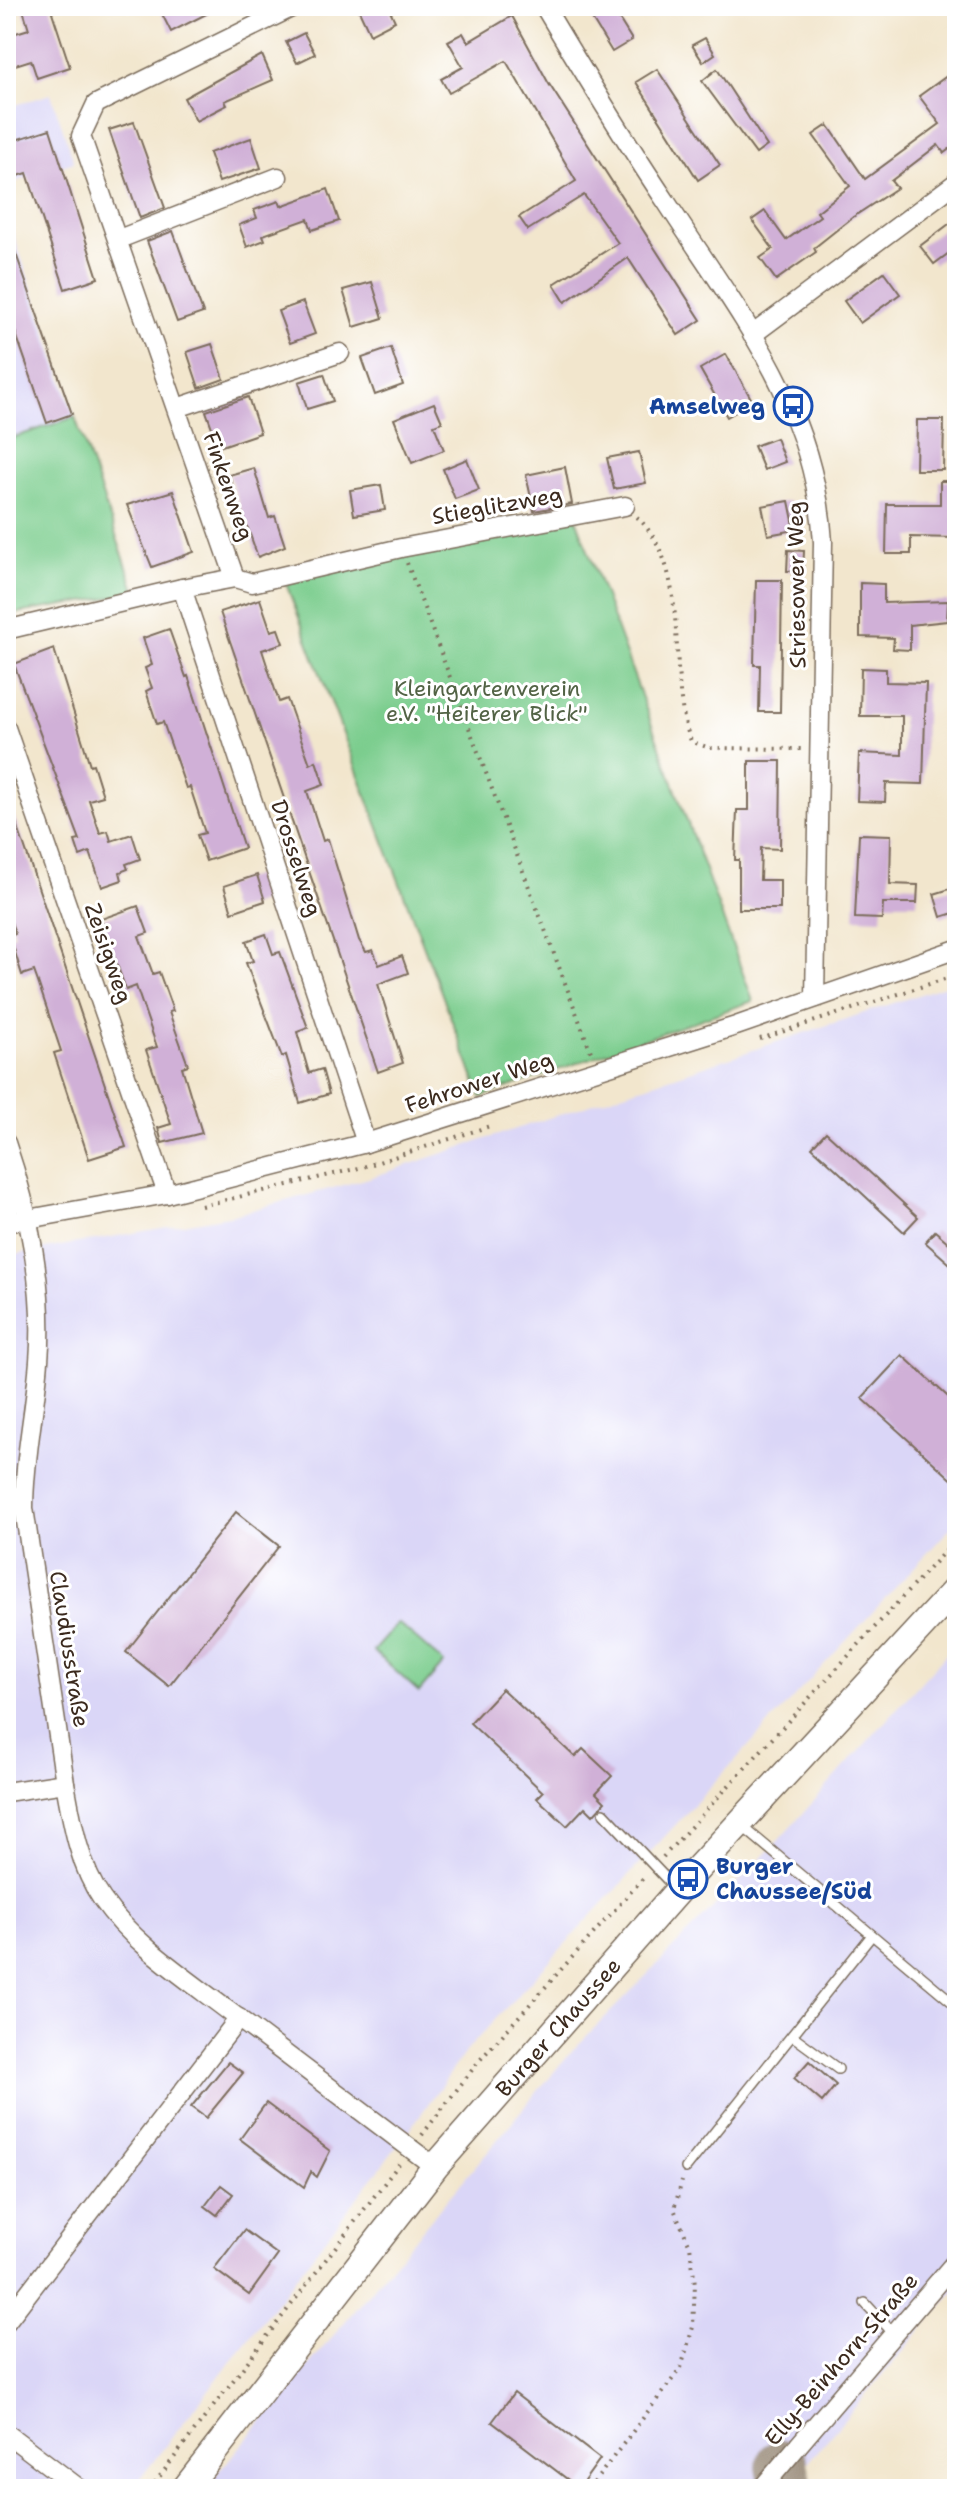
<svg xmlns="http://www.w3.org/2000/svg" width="963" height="2495" font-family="'Shantell Sans',sans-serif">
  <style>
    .built { fill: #dad6f7 }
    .green { fill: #7ccd8e; stroke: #5c7c56; stroke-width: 2 }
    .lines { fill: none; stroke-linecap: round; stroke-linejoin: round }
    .taxiway { stroke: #968876; stroke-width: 52 }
    .building { fill: #d0b0d7 }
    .service-casing { stroke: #7b6c5b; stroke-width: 12 }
    .minor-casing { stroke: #7b6c5b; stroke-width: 21 }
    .secondary-casing { stroke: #7b6c5b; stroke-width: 29 }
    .path { stroke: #7b6c5b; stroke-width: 4; stroke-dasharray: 2 6; stroke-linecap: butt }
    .service { stroke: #fff; stroke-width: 9 }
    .minor { stroke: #fff; stroke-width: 18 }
    .secondary { stroke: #fff; stroke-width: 26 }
    .labels { text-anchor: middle; stroke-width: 6; stroke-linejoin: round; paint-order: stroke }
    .transit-label { font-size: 22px; font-weight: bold; fill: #164399; stroke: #fff; text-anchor: end }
    .street-label { font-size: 22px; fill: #3b2a1e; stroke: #fff }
    .park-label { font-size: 22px; fill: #526345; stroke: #fff }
  </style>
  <rect width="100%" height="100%" fill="#fff"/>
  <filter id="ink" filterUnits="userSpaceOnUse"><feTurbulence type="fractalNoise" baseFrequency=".0125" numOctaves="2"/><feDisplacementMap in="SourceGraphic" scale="16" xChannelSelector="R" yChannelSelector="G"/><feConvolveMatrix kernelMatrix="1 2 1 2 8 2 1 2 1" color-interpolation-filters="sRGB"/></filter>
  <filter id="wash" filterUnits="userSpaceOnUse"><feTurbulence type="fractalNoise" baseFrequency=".006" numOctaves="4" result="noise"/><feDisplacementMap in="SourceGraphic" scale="32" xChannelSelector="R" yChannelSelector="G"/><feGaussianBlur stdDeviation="1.8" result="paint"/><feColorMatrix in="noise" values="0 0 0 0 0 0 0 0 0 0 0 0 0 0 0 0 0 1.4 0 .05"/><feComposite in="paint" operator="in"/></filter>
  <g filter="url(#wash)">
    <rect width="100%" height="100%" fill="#f2e6cd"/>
    <g class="built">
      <path d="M51,94L74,162L6,185V108Z"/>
      <path d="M6,212L75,417L6,440Z"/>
      <path d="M957,982V1521L466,2051L408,2132L132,2489H6V1256L234,1215L366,1179Z"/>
      <path d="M957,1642V2288L785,2489H205L569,2054L770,1850Z"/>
    </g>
    <g class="green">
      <path d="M75,417L136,593L6,615V440Z"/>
      <path d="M575,515L753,1001L481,1097L285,581Z"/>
      <path d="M398,1623L444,1663L419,1692L373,1651Z"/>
    </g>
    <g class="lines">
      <path class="taxiway" d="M782,2465L787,2489"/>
    </g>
    <g id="blocks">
      <g class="building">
        <path d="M22,6H50L70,67L37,78L31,60L6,68V36L29,29Z"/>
        <path d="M158,6H222L171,32Z"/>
        <path d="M357,6H388L395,21L370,34Z"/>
        <path d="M584,6H611L632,40L612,52Z"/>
        <path d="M512,16L549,84L701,320L678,335L628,258L565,302L554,284L618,243L584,195L528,230L519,217L576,181L506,61L449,93L441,79L463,67L448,41L463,33L468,42Z"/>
        <path d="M304,33L315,54L297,63L286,42Z"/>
        <path d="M705,38L715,54L703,62L692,45Z"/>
        <path d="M262,55L273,80L225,101L227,105L196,121L184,98Z"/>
        <path d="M657,69L720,165L698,180L636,82Z"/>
        <path d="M717,69L767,146L756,154L702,81Z"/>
        <path d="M951,73L957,82V148L955,145L944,153L938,145L891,181L897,188L853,217L814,248L816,252L776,280L760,258L773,249L752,220L765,211L786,240L820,216L817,212L850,186L813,135L828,125L865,179L940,124L919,96Z"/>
        <path d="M134,122L165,208L140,218L109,130Z"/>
        <path d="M50,129L98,278L65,289L27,173L6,180V143Z"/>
        <path d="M251,138L261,168L219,182L209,153Z"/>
        <path d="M328,189L339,221L312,230L308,219L263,235L265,240L247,247L239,225L257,218L254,210L279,201L281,206Z"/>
        <path d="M957,218V247L934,264L920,246Z"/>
        <path d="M8,231L72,414L47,423L6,305Z"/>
        <path d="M173,231L203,313L177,322L147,241Z"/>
        <path d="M884,272L900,294L860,323L844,301Z"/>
        <path d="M372,282L383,318L354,327L343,290Z"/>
        <path d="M303,302L315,334L290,343L278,311Z"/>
        <path d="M212,344L224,379L199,388L187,352Z"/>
        <path d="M391,348L403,385L375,395L362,358Z"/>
        <path d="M726,354L753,402L727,417L700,369Z"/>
        <path d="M324,374L333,401L307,409L299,382Z"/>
        <path d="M248,397L260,433L219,447L206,411Z"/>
        <path d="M434,403L442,422L434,425L444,450L412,463L394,419Z"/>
        <path d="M917,420H944L943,470H916Z"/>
        <path d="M776,438L785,462L764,470L754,446Z"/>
        <path d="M639,452L646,483L614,489L607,458Z"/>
        <path d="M467,459L479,490L455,499L443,469Z"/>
        <path d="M565,467L572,504L534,511L526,475Z"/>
        <path d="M254,468L269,518L275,516L285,546L258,557L229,475Z"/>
        <path d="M940,481H957V538L911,537V554H886L887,504H940Z"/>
        <path d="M381,485L385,510L354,515L350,490Z"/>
        <path d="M173,491L194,552L152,567L127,505Z"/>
        <path d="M789,501L795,530L768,535L762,506Z"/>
        <path d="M788,550L804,551L803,571H787Z"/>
        <path d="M756,580H782L780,712H759L760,665H754Z"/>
        <path d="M860,583L884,584V603L948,601L947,621L910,625V650L893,649L894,638L860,637Z"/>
        <path d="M260,599L271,631L278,629L283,643L262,650L279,702L287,699L310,764L316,761L324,785L307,791L323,841L328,839L359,940L366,952L373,950L379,965L402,956L408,973L378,984L403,1063L378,1072L220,612Z"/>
        <path d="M169,629L186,677L188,676L244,848L206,861L197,835L205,833L190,787L186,788L163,722L157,724L146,691L152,688L145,668L152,665L143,638Z"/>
        <path d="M54,649L90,765L93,764L103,796L89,800L100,833L108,831L111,841L132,834L140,859L126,864L128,869L120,872L122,880L102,887L90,852L80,856L75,841L80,840L14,664Z"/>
        <path d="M861,668L886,669V682L926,683L923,784L886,783L885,802L857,801L859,753L902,755V716H860Z"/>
        <path d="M749,761H781L780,849L761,848L760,880H780V909H739V860H735L737,810H749Z"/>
        <path d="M6,804H10L126,1147L89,1159L54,1053L61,1051L38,982L34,971L22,975L10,936L15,934L6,907Z"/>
        <path d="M859,834L891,835L890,884L918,885L917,903H883L882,919L855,918Z"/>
        <path d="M257,875L265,901L232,912L224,886Z"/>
        <path d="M953,888L957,912L941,917L934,894Z"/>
        <path d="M138,906L148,933L139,936L153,974L159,972L173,1011L169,1012L188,1065L182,1067L202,1133L162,1143L158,1128L171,1124L146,1050L157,1047L136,986L126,990L101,919Z"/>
        <path d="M266,934L273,954L280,952L308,1028L297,1032L309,1073L322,1069L329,1094L300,1103L286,1055L282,1057L246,963L253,961L246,941Z"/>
        <path d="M826,1132L918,1217L904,1232L812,1147Z"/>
        <path d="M935,1231L957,1250V1270L925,1242Z"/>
        <path d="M902,1355L957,1405V1484L862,1398Z"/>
        <path d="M236,1512L279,1546L169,1686L126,1652Z"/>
        <path d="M502,1689L575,1757L583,1749L612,1776L596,1793L605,1802L593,1815L585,1807L567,1826L537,1798L543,1792L470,1723Z"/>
        <path d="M809,2061L836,2085L822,2102L794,2078Z"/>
        <path d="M228,2062L243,2073L206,2118L191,2107Z"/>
        <path d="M266,2103L330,2151L317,2177L311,2172L304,2187L240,2139Z"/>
        <path d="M221,2185L233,2194L217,2215L205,2206Z"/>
        <path d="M244,2230L278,2255L249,2295L214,2269Z"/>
        <path d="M514,2393L600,2459L579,2488L492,2422Z"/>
      </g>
    </g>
  </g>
  <g filter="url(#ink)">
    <use href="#blocks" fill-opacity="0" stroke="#7b6c5b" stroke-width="2"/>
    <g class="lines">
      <defs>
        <g id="service">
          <path d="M604,1813L676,1889"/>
          <path d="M742,1826L957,2006"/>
          <path d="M793,2036L838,2069"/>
          <path d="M686,2168L872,1935"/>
          <path d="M865,2303L894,2334"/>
        </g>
        <g id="minor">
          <path d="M544,6C584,73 624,139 667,203C738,313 815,405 823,542L815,998"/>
          <path d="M119,239L278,177"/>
          <path d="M752,335L957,182"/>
          <path d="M177,408L340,353"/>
          <path d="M235,578L81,136L96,104L295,6"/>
          <path d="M182,588L366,1143"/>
          <path d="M6,630L182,588L235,578L252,583L401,548L625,506"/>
          <path d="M6,728L167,1194"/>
          <path d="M6,1143C29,1210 45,1290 39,1361C35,1411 24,1458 24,1508L65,1783C72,1821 79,1866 102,1899C133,1944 187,1979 230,2012C299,2064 367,2116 435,2167"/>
          <path d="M6,1223L167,1194L366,1143L736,1026L957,949"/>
          <path d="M6,1792L65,1783"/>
          <path d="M6,2322L239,2018"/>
          <path d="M6,2433L80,2489"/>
          <path d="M761,2489L957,2260"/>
        </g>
        <g id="secondary">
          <path id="s1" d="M185,2489L435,2167L688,1879L957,1588"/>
        </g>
      </defs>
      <use href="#service" class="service-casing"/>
      <use href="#minor" class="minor-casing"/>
      <use href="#secondary" class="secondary-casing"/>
      <g class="path">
        <path d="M637,517C695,572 664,674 691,741L709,748L801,749"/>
        <path d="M407,563L591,1052"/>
        <path d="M760,1039L957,975"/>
        <path d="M201,1206L363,1167L493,1125"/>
        <path d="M663,1857L957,1538"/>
        <path d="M422,2135L479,2061L646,1875"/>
        <path d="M150,2489L399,2164"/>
        <path d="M589,2489L681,2368L693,2327L695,2284L690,2246L674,2209L682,2181"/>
      </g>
      <use href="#service" class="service"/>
      <use href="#minor" class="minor"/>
      <use href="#secondary" class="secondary"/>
    </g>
  </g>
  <defs>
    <symbol id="bus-ring" viewBox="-11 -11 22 22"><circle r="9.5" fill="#fff" stroke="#1a4fb4" stroke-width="1.5"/><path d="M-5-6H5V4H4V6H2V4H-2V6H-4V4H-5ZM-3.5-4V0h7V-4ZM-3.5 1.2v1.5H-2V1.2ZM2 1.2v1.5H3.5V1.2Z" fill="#1a4fb4"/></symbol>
  </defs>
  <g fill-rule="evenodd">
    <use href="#bus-ring" x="771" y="384" width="44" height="44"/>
    <use href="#bus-ring" x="666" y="1857" width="44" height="44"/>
  </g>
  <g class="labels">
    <g class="transit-label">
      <text x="765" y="414">Amselweg</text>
      <text x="716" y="1874" text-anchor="start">Burger<tspan x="716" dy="25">Chaussee/Süd</tspan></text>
    </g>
    <g class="street-label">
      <text transform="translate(229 486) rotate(71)" y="8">Finkenweg</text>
      <text transform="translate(497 505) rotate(-10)" y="8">Stieglitzweg</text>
      <text transform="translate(796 585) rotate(-91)" y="8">Striesower Weg</text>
      <text transform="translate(297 858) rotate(72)" y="8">Drosselweg</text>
      <text transform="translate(109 953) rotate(71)" y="8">Zeisigweg</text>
      <text transform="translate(479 1082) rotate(-18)" y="8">Fehrower Weg</text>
      <text transform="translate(70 1649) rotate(81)" y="8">Claudiusstraße</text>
      <text dy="8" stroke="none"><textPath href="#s1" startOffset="594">Burger Chaussee</textPath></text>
      <text transform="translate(841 2359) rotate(-49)" y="8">Elly-Beinhorn-Straße</text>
    </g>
    <g class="park-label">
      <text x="487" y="696">Kleingartenverein<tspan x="487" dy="25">e.V. "Heiterer Blick"</tspan></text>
    </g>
  </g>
  <rect width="963" height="2495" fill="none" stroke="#fff" stroke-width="32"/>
</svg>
